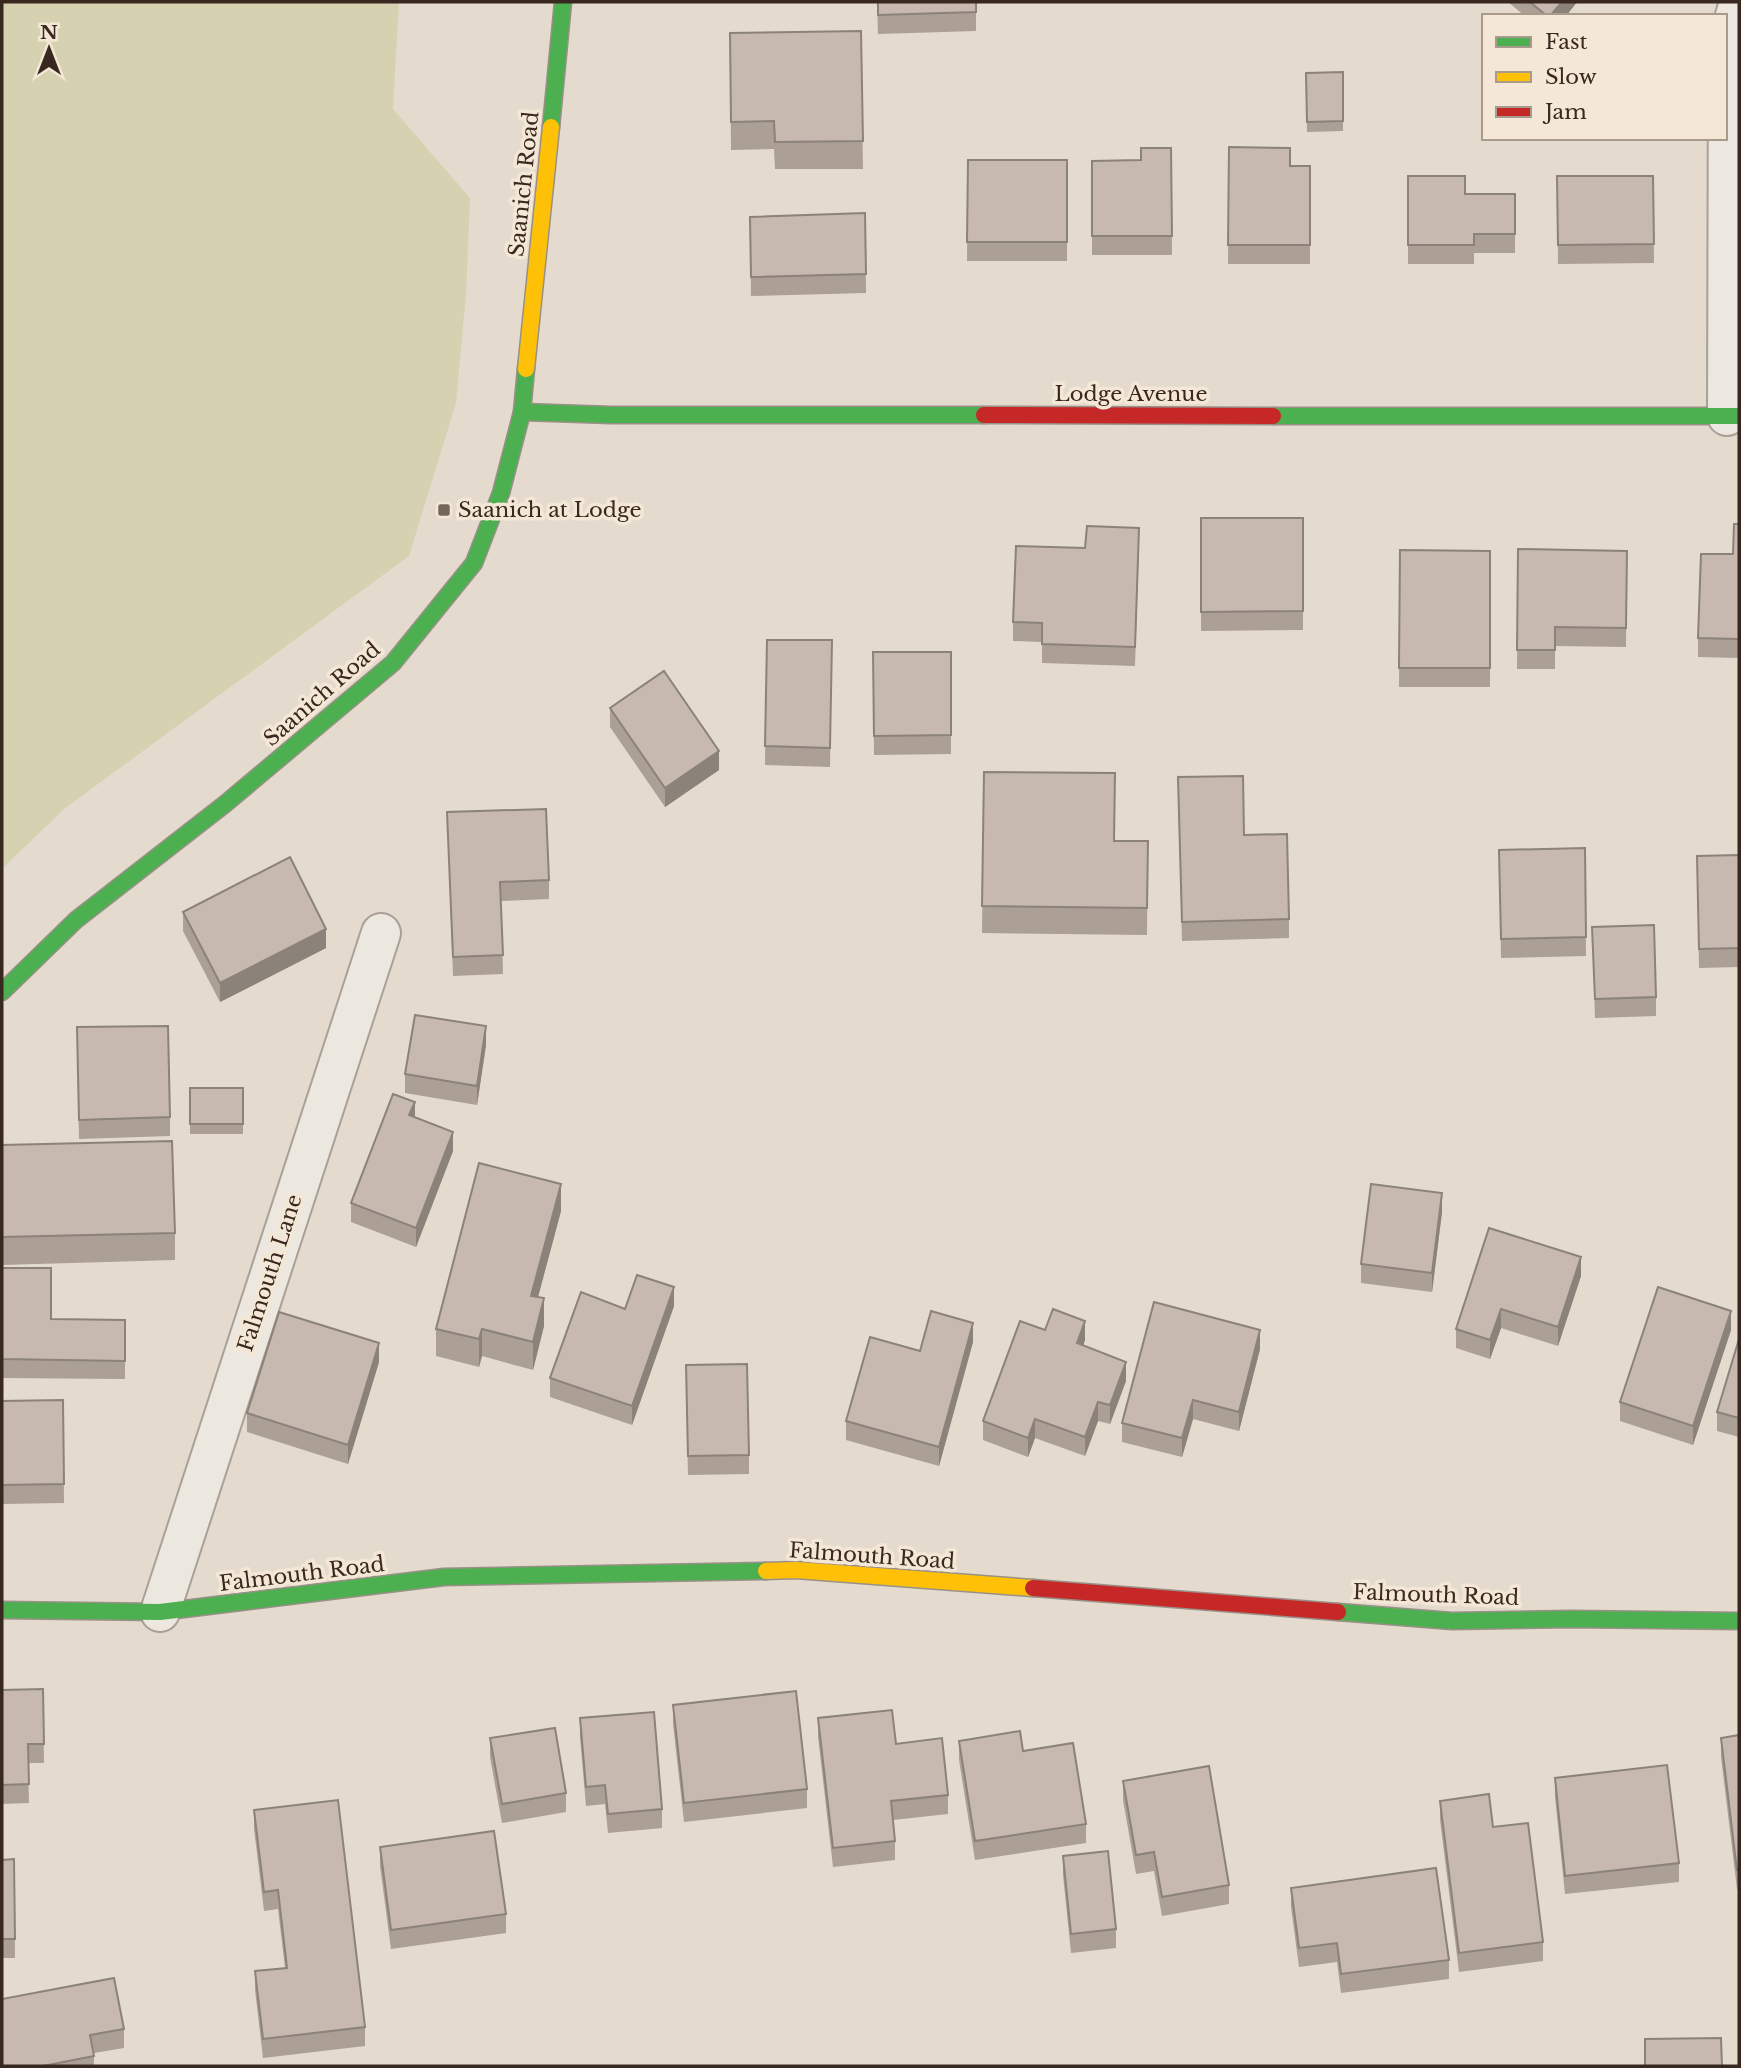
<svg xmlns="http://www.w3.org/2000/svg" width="1741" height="2068" font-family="'Libre Baskerville',serif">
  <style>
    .green { fill: #d6d2b1 }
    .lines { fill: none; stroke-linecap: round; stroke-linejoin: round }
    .street-casing { stroke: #a9a097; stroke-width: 42 }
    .fast-casing { stroke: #999087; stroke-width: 19 }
    .slow-casing { stroke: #999087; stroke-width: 19 }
    .jam-casing { stroke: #999087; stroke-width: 19 }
    .street { stroke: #ece7df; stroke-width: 38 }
    .fast { stroke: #4caf50; stroke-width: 16 }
    .slow { stroke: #ffc107; stroke-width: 16 }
    .jam { stroke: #c62828; stroke-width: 16 }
    .wall { fill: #ab9f96 }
    .shaded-wall { fill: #8b827a }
    .building { fill: #c7b9af; stroke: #8b827a; stroke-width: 2 }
    .poi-dot { fill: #74675c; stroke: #f4e7d5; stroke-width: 2.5 }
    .labels { text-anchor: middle; stroke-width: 7; stroke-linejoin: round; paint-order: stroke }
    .street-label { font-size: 21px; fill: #38281f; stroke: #f4e7d5 }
    .poi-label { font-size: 21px; fill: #38281f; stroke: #f4e7d5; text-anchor: start }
  </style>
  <rect width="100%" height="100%" fill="#e4dbce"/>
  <path class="green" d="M2,2H399L393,109L470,198L466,294L456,403L409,556L64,809L2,869Z"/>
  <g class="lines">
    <defs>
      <g id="street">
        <path d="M1727,416L1728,40L1739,2"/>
        <path d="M160,1612L381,933"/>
      </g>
      <g id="fast">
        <path d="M551,127L563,2"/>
        <path d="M522,412L611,415H984"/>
        <path d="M1273,416H1739"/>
        <path d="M2,992L76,920L225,804L393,663L474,563L501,493L522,412L526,369"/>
        <path d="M2,1610L160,1612L444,1577L766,1571"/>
        <path d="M1338,1612L1452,1621L1571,1619L1739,1621"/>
      </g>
      <g id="slow">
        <path d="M526,369L551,127"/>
        <path d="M766,1571L796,1570L1033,1588"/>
      </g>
      <g id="jam">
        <path d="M984,415L1273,416"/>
        <path d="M1033,1588L1338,1612"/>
      </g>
    </defs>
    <use href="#street" class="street-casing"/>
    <use href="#fast" class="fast-casing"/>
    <use href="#slow" class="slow-casing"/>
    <use href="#jam" class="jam-casing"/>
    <use href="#street" class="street"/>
    <use href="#fast" class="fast"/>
    <use href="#slow" class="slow"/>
    <use href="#jam" class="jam"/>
  </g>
  <g class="wall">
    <path d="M877,2H976V31L878,34Z"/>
    <path d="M1508,2H1577L1566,16H1525Z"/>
    <path d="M861,31L863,169H775L774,149L731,150L730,33Z"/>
    <path d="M1343,72V131L1307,132L1306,73Z"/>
    <path d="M1229,147L1290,166H1310V264H1228Z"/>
    <path d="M1171,148L1172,255H1092V161L1141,160Z"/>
    <path d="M968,160H1067V261H967Z"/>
    <path d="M1408,176L1465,194H1515V253H1474V264H1408Z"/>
    <path d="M1557,176H1653L1654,263L1558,264Z"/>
    <path d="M865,213L866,293L751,296L750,217Z"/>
    <path d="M1201,518H1303V630L1201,631Z"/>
    <path d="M1739,524V658L1698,657V638L1733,554Z"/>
    <path d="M1139,547L1135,666L1042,663V642L1013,641V622L1085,548Z"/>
    <path d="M1518,549L1627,551L1626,647L1555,646V669H1517Z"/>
    <path d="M1400,550L1490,551V687H1399Z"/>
    <path d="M767,640H832L830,767L765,765Z"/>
    <path d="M873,652H951V754L874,755Z"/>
    <path d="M610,708L719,770L665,807L610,727Z"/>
    <path d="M984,772L1114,841H1148L1147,935L982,933Z"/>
    <path d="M1178,796L1244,835L1289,919V938L1182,941Z"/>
    <path d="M447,812L549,880V899L501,901L503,974L453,976Z"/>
    <path d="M1585,848L1586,956L1501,958L1499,850Z"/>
    <path d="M1739,855V967L1699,968L1697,875Z"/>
    <path d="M183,912L326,948L220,1002L183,931Z"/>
    <path d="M1592,927L1656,997V1016L1595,1018Z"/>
    <path d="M486,1045L477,1105L405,1093V1074Z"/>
    <path d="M77,1046L170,1117V1136L79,1139Z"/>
    <rect x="190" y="1088" width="53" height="46"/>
    <path d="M2,1145L175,1233V1260L2,1265Z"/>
    <path d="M453,1151L416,1247L351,1222V1203Z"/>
    <path d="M561,1211L538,1297L544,1326L533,1370L482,1356L479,1367L436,1356V1329Z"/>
    <path d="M1442,1212L1432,1292L1361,1283V1264Z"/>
    <path d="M2,1268L51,1319L125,1320V1379L2,1378Z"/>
    <path d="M1581,1276L1558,1346L1501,1328L1490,1359L1456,1348V1329Z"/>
    <path d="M674,1306L632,1425L550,1397V1378L625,1309Z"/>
    <path d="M1045,1330L1085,1340L1083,1346L1126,1381L1110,1424L1098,1421L1085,1456L1035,1438L1028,1457L983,1440V1421Z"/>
    <path d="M1731,1330L1693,1445L1620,1421V1402Z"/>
    <path d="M1739,1339V1437L1717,1431V1412Z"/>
    <path d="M973,1342L939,1466L846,1440V1421L920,1351Z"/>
    <path d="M1260,1349L1239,1431L1193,1419L1182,1457L1122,1442V1423Z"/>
    <path d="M379,1362L348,1464L247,1432V1413Z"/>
    <path d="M686,1384L749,1455V1474L688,1475Z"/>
    <path d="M63,1400L64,1503L2,1504V1401Z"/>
    <path d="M43,1689L44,1763H28L29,1803L2,1804V1690Z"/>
    <path d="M673,1705L807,1789V1808L684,1822L673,1724Z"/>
    <path d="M580,1718L662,1809V1828L608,1833L605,1804L586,1806L580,1737Z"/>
    <path d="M818,1718L896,1744L948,1795V1814L893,1820L895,1841V1860L833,1867L818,1737Z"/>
    <path d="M1739,1735V1889H1737L1721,1757V1738Z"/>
    <path d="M490,1738L566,1793V1812L502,1823L490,1757Z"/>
    <path d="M959,1741L1023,1751L1086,1824V1843L975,1860L959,1760Z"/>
    <path d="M1555,1778L1679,1863V1882L1565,1894L1555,1797Z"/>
    <path d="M1123,1781L1229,1885V1904L1162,1916L1154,1871L1136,1874L1123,1800Z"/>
    <path d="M1440,1801L1493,1827L1543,1942V1961L1459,1972L1440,1820Z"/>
    <path d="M254,1810L365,2027V2046L263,2058L255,1990V1971L285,1968L278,1909L264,1911L254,1829Z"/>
    <path d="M380,1847L506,1914V1933L391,1949L380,1866Z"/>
    <path d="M1063,1856L1116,1929V1948L1071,1953L1063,1875Z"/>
    <path d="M14,1859L15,1958H2V1860Z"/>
    <path d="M1291,1888L1449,1960V1979L1341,1993L1337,1962L1299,1967L1291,1907Z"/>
    <path d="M2,1999L124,2029V2048L94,2053V2066H2Z"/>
  </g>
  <g class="shaded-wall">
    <path d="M1562,2H1577L1566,16H1550Z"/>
    <path d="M719,751V770L665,807V788Z"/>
    <path d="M326,929V948L220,1002V983Z"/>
    <path d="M486,1026V1045L477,1105V1086Z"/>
    <path d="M415,1102V1121L409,1115Z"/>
    <path d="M453,1132V1151L416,1247V1228Z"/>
    <path d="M561,1184V1211L531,1323V1296Z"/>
    <path d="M1442,1193V1212L1432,1292V1273Z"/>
    <path d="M1581,1257V1276L1558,1346V1327Z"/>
    <path d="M674,1287V1306L632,1425V1406Z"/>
    <path d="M544,1298V1326L533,1370V1342Z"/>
    <path d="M1501,1309V1328L1490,1359V1340Z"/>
    <path d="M1731,1311V1330L1693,1445V1426Z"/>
    <path d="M1085,1321V1340L1077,1362V1343Z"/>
    <path d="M973,1323V1342L939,1466V1447Z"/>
    <path d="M482,1329V1356L479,1367V1339Z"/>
    <path d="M1260,1330V1349L1239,1431V1412Z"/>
    <path d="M379,1343V1362L348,1464V1445Z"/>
    <path d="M1126,1362V1381L1110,1424V1405Z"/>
    <path d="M1193,1400V1419L1182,1457V1438Z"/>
    <path d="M1098,1402V1421L1085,1456V1437Z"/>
    <path d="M1035,1419V1438L1028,1457V1438Z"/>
  </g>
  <g class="building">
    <path d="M878,2H976V12L878,15Z"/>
    <path d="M1530,2H1562L1550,16H1547Z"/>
    <path d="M861,31L863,141L775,142L774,121L731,122L730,33Z"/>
    <path d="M1343,72V121L1307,122L1306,73Z"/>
    <path d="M1229,147L1290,148V166H1310V245H1228Z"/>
    <path d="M1141,148H1171L1172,236H1092V161L1141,160Z"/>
    <path d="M968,160H1067V242H967Z"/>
    <path d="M1408,176H1465V194H1515V234H1474V245H1408Z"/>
    <path d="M1557,176H1653L1654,244L1558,245Z"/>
    <path d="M865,213L866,274L751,277L750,217Z"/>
    <path d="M1201,518H1303V611L1201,612Z"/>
    <path d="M1734,524H1739V639L1698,638L1701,554H1733Z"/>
    <path d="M1087,526L1139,528L1135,647L1042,644V623L1013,622L1016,546L1085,548Z"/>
    <path d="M1518,549L1627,551L1626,628L1555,627V650H1517Z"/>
    <path d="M1400,550L1490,551V668H1399Z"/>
    <path d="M767,640H832L830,748L765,746Z"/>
    <path d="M873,652H951V735L874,736Z"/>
    <path d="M664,671L719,751L665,788L610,708Z"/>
    <path d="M984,772L1115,773L1114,841H1148L1147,908L982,906Z"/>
    <path d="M1243,776L1244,835L1287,834L1289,919L1182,922L1178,777Z"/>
    <path d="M546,809L549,880L500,882L503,955L453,957L447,812Z"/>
    <path d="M1585,848L1586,937L1501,939L1499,850Z"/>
    <path d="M1739,855V948L1699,949L1697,856Z"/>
    <path d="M290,857L326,929L220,983L183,912Z"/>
    <path d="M1654,925L1656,997L1595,999L1592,927Z"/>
    <path d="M415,1015L486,1026L477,1086L405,1074Z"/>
    <path d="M168,1026L170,1117L79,1120L77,1027Z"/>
    <rect x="190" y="1088" width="53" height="36"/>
    <path d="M393,1094L415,1102L409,1115L453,1132L416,1228L351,1203Z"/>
    <path d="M172,1141L175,1233L2,1237V1145Z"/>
    <path d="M479,1163L561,1184L531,1296L544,1298L533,1342L482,1329L479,1339L436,1329Z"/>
    <path d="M1371,1184L1442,1193L1432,1273L1361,1264Z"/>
    <path d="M1489,1228L1581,1257L1558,1327L1501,1309L1490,1340L1456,1329Z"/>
    <path d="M2,1268H51V1319L125,1320V1361L2,1359Z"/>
    <path d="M637,1275L674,1287L632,1406L550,1378L581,1292L625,1309Z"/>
    <path d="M1658,1287L1731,1311L1693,1426L1620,1402Z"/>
    <path d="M1154,1302L1260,1330L1239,1412L1193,1400L1182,1438L1122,1423Z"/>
    <path d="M1053,1309L1085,1321L1077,1343L1126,1362L1110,1405L1098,1402L1085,1437L1035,1419L1028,1438L983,1421L1020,1321L1045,1330Z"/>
    <path d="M931,1311L973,1323L939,1447L846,1421L870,1337L920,1351Z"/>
    <path d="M279,1312L379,1343L348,1445L247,1413Z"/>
    <path d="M1739,1339V1418L1717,1412Z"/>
    <path d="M747,1364L749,1455L688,1456L686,1365Z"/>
    <path d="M63,1400L64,1484L2,1485V1401Z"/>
    <path d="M43,1689L44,1744H28L29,1784L2,1785V1690Z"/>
    <path d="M796,1691L807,1789L684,1803L673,1705Z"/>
    <path d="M892,1710L896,1744L942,1738L948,1795L891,1801L895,1841L833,1848L818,1718Z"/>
    <path d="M654,1712L662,1809L608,1814L605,1785L586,1787L580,1718Z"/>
    <path d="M555,1728L566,1793L502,1804L490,1738Z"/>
    <path d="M1020,1731L1023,1751L1073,1743L1086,1824L975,1841L959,1741Z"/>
    <path d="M1739,1735V1870H1737L1721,1738Z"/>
    <path d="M1667,1765L1679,1863L1565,1876L1555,1778Z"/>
    <path d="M1209,1766L1229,1885L1162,1897L1154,1852L1136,1855L1123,1781Z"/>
    <path d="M1489,1794L1493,1827L1528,1823L1543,1942L1459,1953L1440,1801Z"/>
    <path d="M338,1800L365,2027L263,2039L255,1971L287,1968L278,1890L264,1892L254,1810Z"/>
    <path d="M494,1831L506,1914L391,1930L380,1847Z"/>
    <path d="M1108,1851L1116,1929L1071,1934L1063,1856Z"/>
    <path d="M14,1859L15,1939H2V1860Z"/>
    <path d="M1436,1868L1449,1960L1341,1974L1337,1943L1299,1948L1291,1888Z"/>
    <path d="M114,1978L124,2029L90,2035L94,2056L43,2066H2V1999Z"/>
    <path d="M1721,2038L1722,2066H1645V2039Z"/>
  </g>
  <rect class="poi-dot" x="437" y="503" width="14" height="14" rx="3.5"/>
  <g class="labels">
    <g class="street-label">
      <text transform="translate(524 184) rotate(-84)" y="7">Saanich Road</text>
      <text x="1131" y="401">Lodge Avenue</text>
      <text transform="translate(322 694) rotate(-41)" y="7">Saanich Road</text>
      <text transform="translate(270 1273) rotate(-72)" y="7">Falmouth Lane</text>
      <text transform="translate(872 1556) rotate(4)" y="7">Falmouth Road</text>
      <text transform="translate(302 1574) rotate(-7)" y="7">Falmouth Road</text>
      <text transform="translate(1436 1595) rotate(2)" y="7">Falmouth Road</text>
    </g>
    <g class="poi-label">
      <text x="458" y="517">Saanich at Lodge</text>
    </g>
  </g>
  <rect width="1741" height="2068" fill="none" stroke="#38281f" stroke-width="7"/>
  <rect x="1482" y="14" width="245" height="126" fill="#f4e7d5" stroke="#a99b8c" stroke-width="2"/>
  <rect x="1496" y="37" width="35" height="10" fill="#4caf50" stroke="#a99b8c" stroke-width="2"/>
  <text x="1545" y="49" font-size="21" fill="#38281f">Fast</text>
  <rect x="1496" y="72" width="35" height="10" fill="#ffc107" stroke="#a99b8c" stroke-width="2"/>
  <text x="1545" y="84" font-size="21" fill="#38281f">Slow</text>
  <rect x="1496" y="107" width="35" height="10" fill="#c62828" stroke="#a99b8c" stroke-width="2"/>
  <text x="1545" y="119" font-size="21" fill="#38281f">Jam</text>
  <g transform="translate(49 49)" stroke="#f4e7d5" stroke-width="5" paint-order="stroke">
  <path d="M0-5L12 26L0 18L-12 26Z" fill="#38281f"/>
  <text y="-10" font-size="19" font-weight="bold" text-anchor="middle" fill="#38281f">N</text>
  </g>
</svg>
